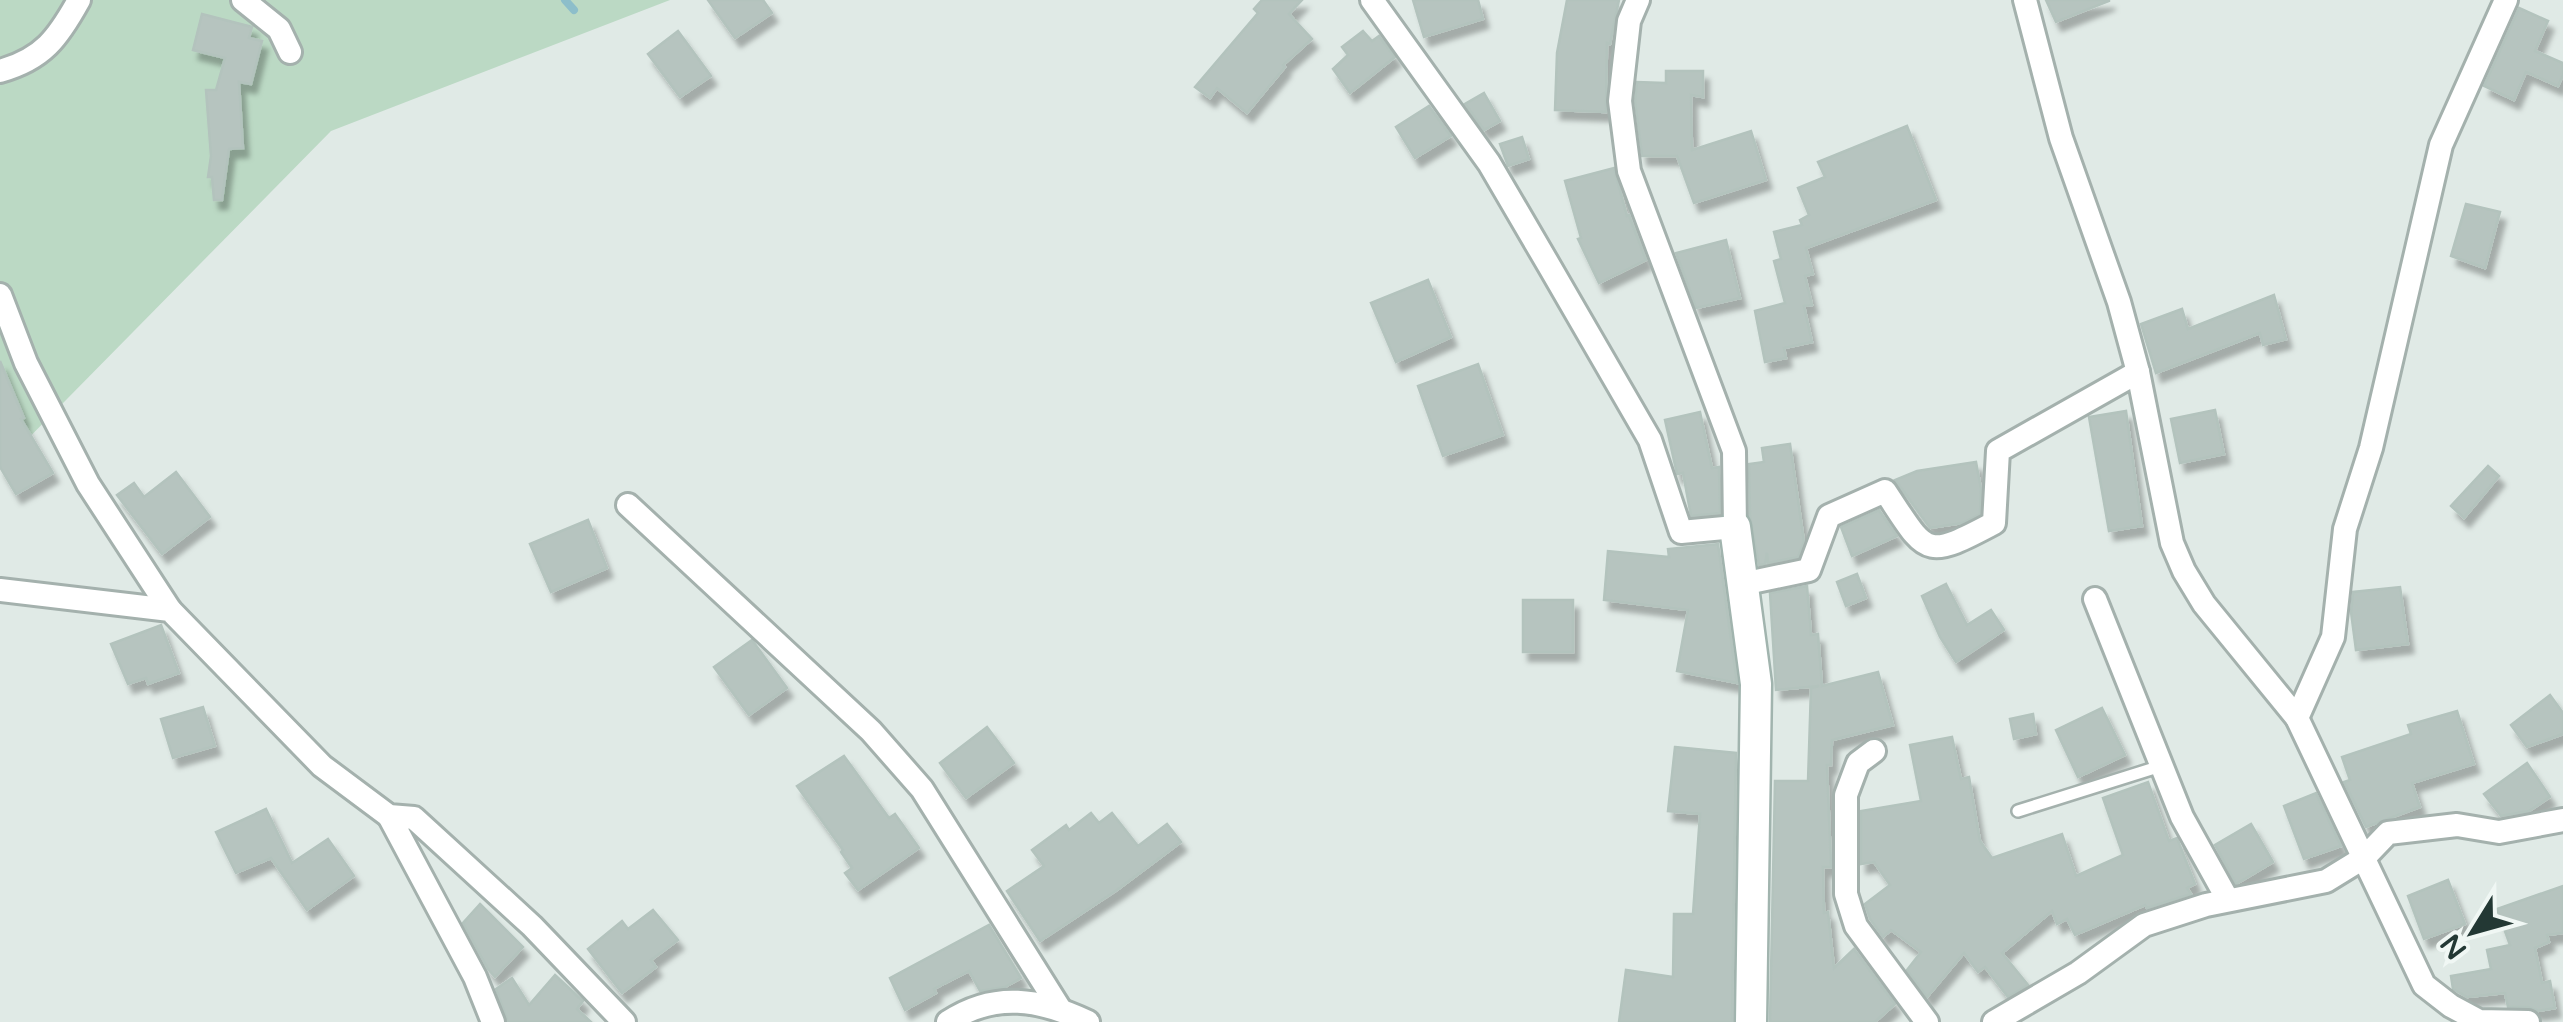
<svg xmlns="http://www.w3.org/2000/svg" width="2563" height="1022" font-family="'Varela Round',sans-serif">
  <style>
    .green { fill: #bbd9c4 }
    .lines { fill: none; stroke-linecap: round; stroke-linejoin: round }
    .stream { stroke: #8dbeca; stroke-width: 8 }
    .building { fill: #b6c4bf; stroke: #b3c3bd; stroke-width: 2.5; filter: url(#shadow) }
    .lane-casing { stroke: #a4b1ad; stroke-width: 16 }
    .street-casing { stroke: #a4b1ad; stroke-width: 28 }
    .secondary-casing { stroke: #a1b4ae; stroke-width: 35 }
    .lane { stroke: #fff; stroke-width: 11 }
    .street { stroke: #fff; stroke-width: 22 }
    .secondary { stroke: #fff; stroke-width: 30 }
  </style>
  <defs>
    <filter id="shadow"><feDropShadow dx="5.5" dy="9" stdDeviation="2.5" flood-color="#0004"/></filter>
  </defs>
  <rect width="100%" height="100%" fill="#e0eae6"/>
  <path class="green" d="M0,0H670L331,131L0,467Z"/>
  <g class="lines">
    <path class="stream" d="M565,0L574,10"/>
  </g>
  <g class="building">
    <path d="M708,0H763L772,13L735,38Z"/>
    <path d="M1262,0H1302L1289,14L1312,39L1283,65L1285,67L1247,113L1217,88L1210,98L1195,87L1258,13L1254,9Z"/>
    <path d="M1413,0H1478L1483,19L1424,37Z"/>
    <path d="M1567,0H1619L1610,44L1607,43L1606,112L1555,110L1557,53Z"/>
    <path d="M2046,0H2109V1L2056,22Z"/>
    <path d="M2519,8L2548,21L2535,51L2563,63V75L2558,86L2526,72L2514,100L2484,86Z"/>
    <path d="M202,14L252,27L249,38L262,41L251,84L239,82L243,148L229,149L222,200H214L212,177H208L211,156L206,90H216L225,58L193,50Z"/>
    <path d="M678,31L711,76L680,97L648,54Z"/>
    <path d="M1363,31L1372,41L1379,36L1395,57L1350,93L1333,69L1348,55L1342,47Z"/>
    <path d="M1666,71H1703V97L1691,95L1692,150L1751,131L1766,180L1694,203L1677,156H1642L1635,101L1637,82L1666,83Z"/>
    <path d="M1484,93L1500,121L1484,130L1465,104Z"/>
    <path d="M1429,106L1451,136L1415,158L1396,127Z"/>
    <path d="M1907,126L1936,200L1806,248L1813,274L1805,276L1812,305L1804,306L1812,342L1784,348L1786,358L1765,362L1755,311L1785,303L1774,261L1781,259L1774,232L1802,225L1800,220L1809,215L1798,188L1825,177L1818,162Z"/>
    <path d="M1522,137L1529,159L1508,166L1500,144Z"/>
    <path d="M1614,168L1627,216L1629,215L1646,260L1599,283L1578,239L1581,238L1565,181Z"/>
    <path d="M2466,204L2500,212L2485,268L2451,256Z"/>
    <path d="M1726,240L1740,298L1696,308L1676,253Z"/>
    <path d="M1428,280L1451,337L1396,362L1371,303Z"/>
    <path d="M2274,295L2286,339L2263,345L2260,333L2156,373L2141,324L2182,309L2188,329Z"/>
    <path d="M0,361L24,418L21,419L53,473L16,494L0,467Z"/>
    <path d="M1478,364L1503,435L1443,456L1418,386Z"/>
    <path d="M2215,410L2224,454L2180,463L2171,419Z"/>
    <path d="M2126,411L2142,526L2109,531L2089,417Z"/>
    <path d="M1700,412L1712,468L1719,467L1720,513L1691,516L1683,473L1677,474L1665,420Z"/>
    <path d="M1790,444L1804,542L1798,557L1768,563L1767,553L1765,564L1759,565L1750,516L1749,464L1764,462L1762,448Z"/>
    <path d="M1976,462L1981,489L1980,514L1962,523L1930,528L1895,480L1917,471Z"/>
    <path d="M2488,466L2499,476L2464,518L2451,506Z"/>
    <path d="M176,472L210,517L162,554L117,495L134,483L144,497Z"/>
    <path d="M1879,510L1897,536L1852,556L1841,527Z"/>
    <path d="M588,520L607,568L551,592L530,544Z"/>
    <path d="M1718,544L1737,683L1677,671L1688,610L1604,600L1608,551L1669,557L1668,549Z"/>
    <path d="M1857,574L1866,598L1846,606L1837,582Z"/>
    <path d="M1946,584L1967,625L1991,610L2004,630L1956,662L1940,637L1922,596Z"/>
    <path d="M1807,586L1811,635L1818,634L1822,686L1878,672L1893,725L1832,740L1831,765H1827L1831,867H1823L1824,913L1828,912L1834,968L1854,949L1895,1004L1875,1022H1770L1775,781H1808L1811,688L1819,686L1776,690L1770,593Z"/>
    <path d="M2400,587L2408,644L2356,650L2351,612L2353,592Z"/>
    <rect x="1523" y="600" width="50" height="52"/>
    <path d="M161,625L179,673L148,684L146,678L128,684L111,644Z"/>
    <path d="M752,640L787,688L749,715L714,667Z"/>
    <path d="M2550,695L2563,713V734L2527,747L2511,725Z"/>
    <path d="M203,707L215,746L173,758L161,719Z"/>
    <path d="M2102,708L2125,755L2078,777L2056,730Z"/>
    <path d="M2457,711L2474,764L2412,783L2420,807L2366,827L2344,782L2350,780L2342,757L2411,734L2408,725Z"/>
    <path d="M2033,714L2036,734L2014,739L2010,719Z"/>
    <path d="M987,727L1014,763L966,798L940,763Z"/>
    <path d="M1952,737L1961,779L1969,777L1980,841L1992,858L2062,834L2076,876L2123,855L2103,798L2148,782L2169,841L2177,838L2195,884L2187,888L2191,894L2147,908L2145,905L2075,935L2067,919L2057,924L2052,911L2002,953L2028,985L2008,997L1985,967L1978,972L1964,953L1927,997L1907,970L1921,952L1891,930L1883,937L1870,919L1865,904L1890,885L1874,862L1861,864V811L1921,801L1910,745Z"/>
    <path d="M1675,747L1736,753L1732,1022H1619L1626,970L1673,977L1674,914H1693L1700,814L1668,811Z"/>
    <path d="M844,756L889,818L895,814L919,848L858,890L845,873L852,868L841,852L843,850L797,786Z"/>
    <path d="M2527,763L2550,797L2529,811L2501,816L2484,794Z"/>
    <path d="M2316,793L2341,846L2304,859L2284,806Z"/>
    <path d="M266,809L292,863L328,839L354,876L307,910L271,858L236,873L216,832Z"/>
    <path d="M1091,813L1099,823L1112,813L1138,846L1167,824L1181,842L1117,890L1040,941L1007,891L1044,866L1032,850L1066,825L1069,830Z"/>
    <path d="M2251,824L2273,862L2236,884L2215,845Z"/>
    <path d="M2448,880L2465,924L2424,939L2408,896Z"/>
    <path d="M2563,886V933L2547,935L2549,942L2535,948L2542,983L2550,981L2555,1008L2538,1011L2528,1007H2508L2505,993L2467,997L2453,989L2451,976L2491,969L2487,950L2510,945L2497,909Z"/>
    <path d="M480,904L523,947L495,977L488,969L463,923Z"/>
    <path d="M653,910L678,940L651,960L656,967L622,993L588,949L622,921L628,929Z"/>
    <path d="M989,925L1021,978L1005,987L980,991L969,971L934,989L936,993L905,1010L890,978Z"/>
    <path d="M555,975L583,1001L577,1009L591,1022H508L496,989L512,978L529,1005Z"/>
  </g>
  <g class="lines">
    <defs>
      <path id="lane" d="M2018,811L2161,766"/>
      <g id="street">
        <path d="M243,0L279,29L290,52"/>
        <path d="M1372,0L1489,163L1551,269L1650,440L1681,532L1735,527L1734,451L1629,171L1620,101L1629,21L1638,0"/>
        <path d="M2025,0L2061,138L2119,302L2138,372L2172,543L2184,571L2204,604L2297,718L2424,985L2451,1006L2479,1021L2528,1022"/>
        <path d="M0,71C43,59 58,38 79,0"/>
        <path d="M0,295L26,363L88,484L170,610"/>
        <path d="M628,505L871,731L922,789L1060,1009"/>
        <path d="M1742,584L1809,570L1829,516L1885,491C1927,554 1923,561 1994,523L1998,451L2138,372"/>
        <path d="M0,590L170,610L322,766L389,816L414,818L532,926L624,1022"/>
        <path d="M2095,599L2182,817L2228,900"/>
        <path d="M2297,718L2333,637L2345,529L2371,448L2441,145L2506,0"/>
        <path d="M1874,751L1858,763L1846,795V894L1856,926L1927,1022"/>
        <path d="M389,816L475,977L493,1022"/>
        <path d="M948,1022C995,991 1040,999 1088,1022"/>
        <path d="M1994,1022L2078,973L2144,925L2206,905L2326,881L2365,857L2388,833L2457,825L2499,832L2563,820"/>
      </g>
      <path id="secondary" d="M1735,527L1756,684L1751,1022"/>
    </defs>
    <use href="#lane" class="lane-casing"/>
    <use href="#street" class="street-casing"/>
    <use href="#secondary" class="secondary-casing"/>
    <use href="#lane" class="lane"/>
    <use href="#street" class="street"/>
    <use href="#secondary" class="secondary"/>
  </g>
  <g transform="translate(2473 932) rotate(233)" stroke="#f0f7f4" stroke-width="8" paint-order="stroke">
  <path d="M0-8L18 38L0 25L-18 38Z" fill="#233834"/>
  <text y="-15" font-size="28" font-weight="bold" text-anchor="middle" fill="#233834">N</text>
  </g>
</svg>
